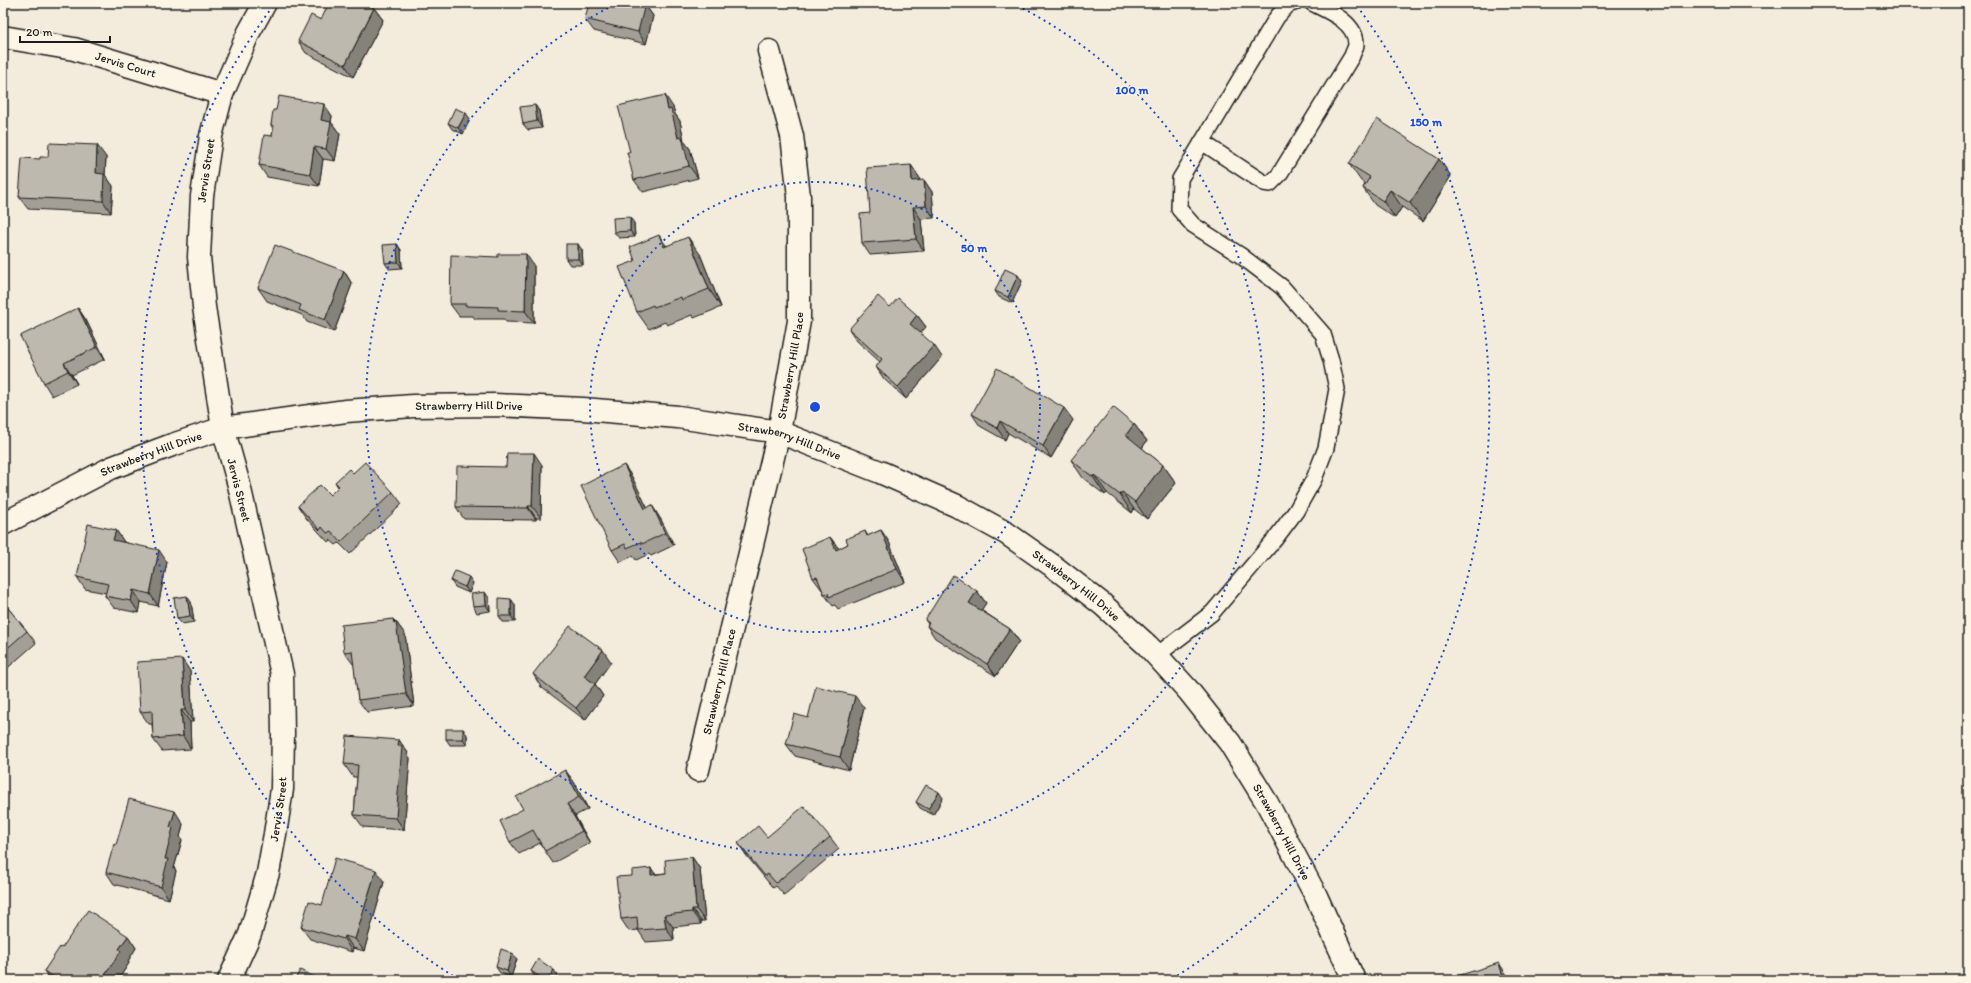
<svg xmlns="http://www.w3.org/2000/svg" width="1971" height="983" font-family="Itim,sans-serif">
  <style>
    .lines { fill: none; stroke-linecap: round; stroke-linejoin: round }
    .lane-casing { stroke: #1c1c1c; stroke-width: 18 }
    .street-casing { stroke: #1c1c1c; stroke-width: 25 }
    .lane { stroke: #fcf5e5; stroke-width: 15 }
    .street { stroke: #fcf5e5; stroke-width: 22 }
    .wall { fill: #a39f96; stroke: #1c1c1c }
    .shaded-wall { fill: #85827a; stroke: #1c1c1c }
    .building { fill: #beb9ae; stroke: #1c1c1c }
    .ring { fill: none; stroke: #1d4ed8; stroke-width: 2; stroke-dasharray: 2 4 }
    .labels { text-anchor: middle; stroke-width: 3; stroke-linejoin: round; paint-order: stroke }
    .street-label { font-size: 12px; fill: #1c1c1c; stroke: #fcf5e5 }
    .centre { fill: #1d4ed8; stroke: #fcf5e5; stroke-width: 2 }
    .ring-label { font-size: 12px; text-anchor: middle; font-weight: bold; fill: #1d4ed8; stroke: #fcf5e5; stroke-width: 3; stroke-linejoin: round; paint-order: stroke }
  </style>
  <rect width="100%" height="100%" fill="#f3ecdd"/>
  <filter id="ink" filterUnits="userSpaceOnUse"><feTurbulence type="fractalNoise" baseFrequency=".025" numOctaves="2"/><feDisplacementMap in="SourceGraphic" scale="8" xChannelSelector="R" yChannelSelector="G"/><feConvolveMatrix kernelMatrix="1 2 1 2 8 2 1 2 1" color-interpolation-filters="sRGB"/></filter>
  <g filter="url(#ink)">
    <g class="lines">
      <defs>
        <g id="lane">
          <path d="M1202,142L1264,183L1270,184L1279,175L1352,56C1353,52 1356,48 1356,44C1356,22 1328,11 1312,3"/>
          <path d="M1157,655L1212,613L1275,539L1296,511L1314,479L1326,448L1337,389L1331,360L1323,334L1282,287L1240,255L1193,225L1179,209L1180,179L1277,17L1288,5L1294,3"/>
        </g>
        <g id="street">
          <path id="s1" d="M3,37L74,49L222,94"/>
          <path id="s2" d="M3,524L111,468L172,445L223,428L346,411L413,406L495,405L583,409L678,417L779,432L880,472L957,506L1006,533L1053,566L1102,604L1148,646L1188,690L1230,743L1267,803L1316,896L1354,980"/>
          <path id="s3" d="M698,770L779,432L799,321V196L792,136L769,51"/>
          <path id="s4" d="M229,980L250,934L268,873L275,834L282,789L283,733L282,674L239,485L223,428L204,307L199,257L202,196L211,136L222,94L249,32L265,3"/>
        </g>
      </defs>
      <use href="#lane" class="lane-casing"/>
      <use href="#street" class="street-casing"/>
      <use href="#lane" class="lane"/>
      <use href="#street" class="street"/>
    </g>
    <g class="wall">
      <path d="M646,6L653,16L646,44L594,31L585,19Z"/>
      <path d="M374,8L383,20L353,77L306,53L298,41L321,20Z"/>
      <path d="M324,104L332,116L331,122L340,134L335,161L323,159L319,186L267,177L259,165L272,136L273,129L271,125L276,110Z"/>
      <path d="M535,105L539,111L542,128L528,130L523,124Z"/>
      <path d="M673,107L675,114L680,121L684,141L690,149L698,178L643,192L634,180L630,152Z"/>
      <path d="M470,119L463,134L452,129L448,123Z"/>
      <path d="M106,157L105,175L113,186L111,213L28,209L19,197L40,159Z"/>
      <path d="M1439,159L1451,176L1423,221L1402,207L1395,218L1375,205L1363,188L1365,184L1361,181L1349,164Z"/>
      <path d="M911,165L919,177L920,181L924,180L932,192L934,218L921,219L924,251L870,255L862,243L870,213Z"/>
      <path d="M634,223L635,237L619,238L614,232Z"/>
      <path d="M397,244L401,250L402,268L389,269L385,263Z"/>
      <path d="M666,245L700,254L721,307L694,318L692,315L667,325L665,322L649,329L637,312L635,261Z"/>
      <path d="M582,250L583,265H570L566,259Z"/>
      <path d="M534,266V323L506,322L504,319H475L473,316H459L450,304Z"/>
      <path d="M344,271L352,284L334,332L307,322L302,315L267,301L258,288Z"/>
      <path d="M1022,281L1012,303L999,297L995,291Z"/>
      <path d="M890,307L917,315L926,327L920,333L942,357L906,399L884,379L876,367L880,362L857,341L849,329Z"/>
      <path d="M78,308L86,320L105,359L72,375L77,384L52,396L44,383Z"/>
      <path d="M972,414L1073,420L1051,458L1008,433L1005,440L980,426Z"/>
      <path d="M1134,424L1147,441L1142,448L1163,465L1176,483L1147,519L1134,509L1132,513L1107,493L1105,495L1083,478L1071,460Z"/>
      <path d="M542,465L541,518H536V520L464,519L456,507L506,467Z"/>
      <path d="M624,465L632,477L647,508L660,518L674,545L651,556L649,554L636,560L633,556L620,562L612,550Z"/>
      <path d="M353,473L393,492L402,504L350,554L339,543L336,545L330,540L328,542L306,518L298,506L330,495L338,487L335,482Z"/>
      <path d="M116,530L124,542L167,562L158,606L141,602L139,613L114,608L105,596L106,593L85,589L77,577Z"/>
      <path d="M881,530L889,542L905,582L838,609L835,605L833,606L824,594L823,590H822L813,578L830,537L839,549L848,544L865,531L868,536Z"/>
      <path d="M451,581L473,583L469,593L455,587Z"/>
      <path d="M977,591L986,603L981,610L1010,629L1019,641L996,676L935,638L927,626L928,624L925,620Z"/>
      <path d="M489,598L490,611L477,613L473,606Z"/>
      <path d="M511,599L515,605V622H503L499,616Z"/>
      <path d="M3,602L27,631L36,643L3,672Z"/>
      <path d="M191,602L194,622L182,624L177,618Z"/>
      <path d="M393,619L396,622L405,634L414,706L367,712L358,700L354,664H353L344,652Z"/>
      <path d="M611,662L595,684L603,696L585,720L541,687L533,674Z"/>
      <path d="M190,671L193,722H190L191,749L162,751L153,739L152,724H149L140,712Z"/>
      <path d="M864,708L849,770L795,756L786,744L808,718Z"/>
      <path d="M463,729L467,735V745H450L446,739Z"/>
      <path d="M399,740L408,753L407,754L410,758L404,830L363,827L354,815L357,777H353L344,764Z"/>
      <path d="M565,770L574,782L588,809L575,816L590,843L553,863L545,851L540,843L519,854L510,842L523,809Z"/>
      <path d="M943,798L933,815L920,808L916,802Z"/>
      <path d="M183,824L180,837L182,840L174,868L176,871L169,899L114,884L106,872L116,845Z"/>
      <path d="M767,837H830L839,849L784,895L776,886L773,888L746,855L738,843Z"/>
      <path d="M692,857L700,869L705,921H701V924L673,927L674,940L646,942L638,930L629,931L621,919L632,876L651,868L655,874L666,873Z"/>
      <path d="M384,882L364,951L353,948L352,952L310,939L301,927L322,905Z"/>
      <path d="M128,936L136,948L128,961L129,963L118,980H50L44,971L62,948Z"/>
      <path d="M517,959L511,977L500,973L496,967Z"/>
      <path d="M531,971L558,976L556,980H539L535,977Z"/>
    </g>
    <g class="shaded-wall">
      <path d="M637,3H647L646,6L653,16L646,44L638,32Z"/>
      <path d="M374,8L383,20L353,77L345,65Z"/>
      <path d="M665,95L673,107L675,114L680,121L684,141L690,149L698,178L689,166L668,110Z"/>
      <path d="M324,104L332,116L331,122L340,134L335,161L326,149L321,120Z"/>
      <path d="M535,105L539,111L542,128L537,121Z"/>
      <path d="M466,113L470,119L463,134L458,128Z"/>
      <path d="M97,145L106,157L105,175L113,186L111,213L103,201L96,173Z"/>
      <path d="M314,147L323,159L319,186L310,174Z"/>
      <path d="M1439,159L1451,176L1423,221L1410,203Z"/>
      <path d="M911,165L919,177L921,193L912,181Z"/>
      <path d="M924,180L932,192L934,218L926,206Z"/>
      <path d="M1390,190L1402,207L1395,218L1383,201Z"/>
      <path d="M913,207L921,219L924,251L916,239Z"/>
      <path d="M630,217L634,223L635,237L630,231Z"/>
      <path d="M659,235L671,253L664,247Z"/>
      <path d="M688,237L700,254L721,307L709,289Z"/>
      <path d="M397,244L401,250L402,268L398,262Z"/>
      <path d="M578,244L582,250L583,265L578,259Z"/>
      <path d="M526,254L534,266V323L525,311Z"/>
      <path d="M344,271L352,284L334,332L325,320Z"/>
      <path d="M1018,275L1022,281L1012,303L1008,297Z"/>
      <path d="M78,308L86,320L105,359L97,347Z"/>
      <path d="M917,315L926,327L918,336L910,324Z"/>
      <path d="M934,345L942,357L906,399L898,387Z"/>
      <path d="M64,363L72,375L77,384L68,371Z"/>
      <path d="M1064,408L1073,420L1051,458L1043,446Z"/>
      <path d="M1000,421L1008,433L1005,440L997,428Z"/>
      <path d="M1134,424L1147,441L1138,453L1126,435Z"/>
      <path d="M534,453L542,465L541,518L532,506Z"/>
      <path d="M624,465L632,477L654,521L645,509Z"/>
      <path d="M1163,465L1176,483L1147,519L1135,502Z"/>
      <path d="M1094,475L1107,493L1105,495L1093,477Z"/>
      <path d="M1122,492L1134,509L1132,513L1120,495Z"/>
      <path d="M652,505L660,518L674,545L665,533Z"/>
      <path d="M528,506L536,518V520L528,508Z"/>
      <path d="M116,530L124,542L122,552L113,540Z"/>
      <path d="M881,530L889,542L905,582L897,569Z"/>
      <path d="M830,537L839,549L836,550Z"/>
      <path d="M159,550L167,562L158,606L150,594Z"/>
      <path d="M469,577L473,583L469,593L465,587Z"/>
      <path d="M133,590L141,602L139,613L131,601Z"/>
      <path d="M977,591L986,603L978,615L969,603Z"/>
      <path d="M485,592L489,598L490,611L486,605Z"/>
      <path d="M187,596L191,602L194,622L190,616Z"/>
      <path d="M511,599L515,605V622L511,616Z"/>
      <path d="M393,619L396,624V622L405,634L414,706L406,694Z"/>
      <path d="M1010,629L1019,641L996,676L987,664Z"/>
      <path d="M603,650L611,662L595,684L603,696L585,720L576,708L584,676Z"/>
      <path d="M182,659L190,671L193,722L185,710Z"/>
      <path d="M855,696L864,708L849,770L840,757Z"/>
      <path d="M181,710L190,722L191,749L183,736Z"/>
      <path d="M463,729L467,735V745L463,739Z"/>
      <path d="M399,740L408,753L407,754L410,758L404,830L396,818L398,746Z"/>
      <path d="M565,770L574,782L588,809L579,797Z"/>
      <path d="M939,792L943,798L933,815L928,809Z"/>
      <path d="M567,804L575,816L590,843L582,831Z"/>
      <path d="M175,811L183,824L180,837L182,840L174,868L176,871L169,899L161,887L170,827Z"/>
      <path d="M692,857L700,869L705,921L696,909Z"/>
      <path d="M651,868L660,881L651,875Z"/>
      <path d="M376,870L384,882L364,951L355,939Z"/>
      <path d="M692,909L701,921V924L692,912Z"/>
      <path d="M664,915L673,927L674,940L666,928Z"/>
      <path d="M128,936L136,948L128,961L129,963L118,980H106L105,975L119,949Z"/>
      <path d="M345,936L353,948L352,952L344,939Z"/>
      <path d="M512,953L517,959L511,977L507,971Z"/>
      <path d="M1499,963L1507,975L1509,980H1504Z"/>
      <path d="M554,970L558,976L556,980H547Z"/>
    </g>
    <g class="building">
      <path d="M329,3H364L374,8L345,65L298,41L311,15L321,20Z"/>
      <path d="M589,3H641L645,4L638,32L585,19Z"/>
      <path d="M665,95L668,110L671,109L678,138L682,137L689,166L634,180L627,152H630L618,106Z"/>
      <path d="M279,96L324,104L321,120L331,122L326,149L314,147L310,174L259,165L264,135L272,136L274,126L271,125L273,110H276Z"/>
      <path d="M535,105L537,121L523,124L520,107Z"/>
      <path d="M455,108L466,113L458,128L448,123Z"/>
      <path d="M1377,119L1439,159L1410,203L1390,190L1383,201L1363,188L1370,177L1349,164Z"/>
      <path d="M49,143L97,145L96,173L104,174L103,201L19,197L22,158L40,159V157H48Z"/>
      <path d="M911,165L912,181L924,180L926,206L913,207L916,239L862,243L860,214L870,213L867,168Z"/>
      <path d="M630,217V231L614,232L613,218Z"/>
      <path d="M659,235L664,247L688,237L709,289L682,300L681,297L654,307L653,305L637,312L619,267L635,261L630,247Z"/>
      <path d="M397,244L398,262L385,263L383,245Z"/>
      <rect x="566" y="244" width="12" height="15"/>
      <path d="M275,245L344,271L325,320L299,310L301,305L258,288Z"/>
      <path d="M498,254H526L525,311L498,310V307L466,306V304H450L451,255L498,257Z"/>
      <path d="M1005,269L1018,275L1008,297L995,291Z"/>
      <path d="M878,296L890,307L898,298L917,315L910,324L934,345L898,387L876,367L882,359L849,329Z"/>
      <path d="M78,308L97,347L64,363L68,371L44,383L20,336Z"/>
      <path d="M997,368L1064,408L1043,446L1000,421L997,428L972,414Z"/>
      <path d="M1113,407L1134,424L1126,435L1163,465L1135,502L1122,492L1120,495L1094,475L1093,477L1071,460Z"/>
      <path d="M507,453H534L532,506H528V508L456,507L457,466L506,467Z"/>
      <path d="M365,462L393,492L341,542L331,531L327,533L322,527L320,530L298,506L320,485L330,495L339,486L335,482L349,469L353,473Z"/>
      <path d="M624,465L645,509L652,505L665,533L642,544L641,542L627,548L625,544L612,550L581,486Z"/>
      <path d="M88,524L116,530L113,540L159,550L150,594L133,590L131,601L105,596L108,584L77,577Z"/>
      <path d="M881,530L897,569L829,597L828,593L824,594L817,577L813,578L802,549L830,537L836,550L848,544L846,539L865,531L867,536Z"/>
      <path d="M455,571L469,577L465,587L451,581Z"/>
      <path d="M953,575L977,591L969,603L1010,629L987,664L927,626L929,623L925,620Z"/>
      <path d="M485,592L486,605L473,606L471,594Z"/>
      <path d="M187,596L190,616L177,618L174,598Z"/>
      <path d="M499,598L511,599V616H499Z"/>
      <path d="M3,602L27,631L3,652Z"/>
      <path d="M393,619L394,623L396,622L406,694L358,700L352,651L344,652L341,625Z"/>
      <path d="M570,626L603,650L584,676L595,684L576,708L533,674Z"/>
      <path d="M182,659L185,710H181L183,736L153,739L152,711L140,712L137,662Z"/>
      <path d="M816,686L855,696L840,757L786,744L794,714L808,718Z"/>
      <rect x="446" y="729" width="17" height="10"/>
      <path d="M347,736L399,740L398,746H402L396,818L354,815L358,765L344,764Z"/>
      <path d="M565,770L579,797L567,804L582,831L545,851L533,830L510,842L500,821L523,809L516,797Z"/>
      <path d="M926,785L939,792L928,809L916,802Z"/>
      <path d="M129,799L175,811L170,827L173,828L165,859H168L161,887L106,872L114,844L116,845Z"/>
      <path d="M804,806L830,837L776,883L768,874L765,876L738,843L758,826L767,837Z"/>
      <path d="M692,857L696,909H692V912L664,915L666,928L638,930L637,917L621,919L616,877L632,876V870L651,868V875L666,873L665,860Z"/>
      <path d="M335,858L376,870L355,939L345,936L344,939L301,927L309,901L322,905Z"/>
      <path d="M88,910L128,936L119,949L121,951L105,975L108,977L106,980H58L44,971L60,947L62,948Z"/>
      <path d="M501,949L512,953L507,971L496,967Z"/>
      <path d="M538,959L554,970L547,980H544L531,971Z"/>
      <path d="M1499,963L1504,980H1454V977Z"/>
      <path d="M300,970L321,980H295Z"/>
    </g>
  </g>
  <g class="ring">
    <circle cx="815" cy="407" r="225"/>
    <path d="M1012 3A449 449 0 1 1 618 3"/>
    <path d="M458 979A674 674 0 0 1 273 6M1357 6A674 674 0 0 1 1172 979"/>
  </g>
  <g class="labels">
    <g class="street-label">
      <text dy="4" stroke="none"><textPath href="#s1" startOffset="126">Jervis Court</textPath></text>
      <text dy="4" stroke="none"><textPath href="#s4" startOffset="827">Jervis Street</textPath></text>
      <text dy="4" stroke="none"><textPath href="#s3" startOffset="415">Strawberry Hill Place</textPath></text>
      <text dy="4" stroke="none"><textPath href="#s2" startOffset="488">Strawberry Hill Drive</textPath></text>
      <text dy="4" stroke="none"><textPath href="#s2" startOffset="812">Strawberry Hill Drive</textPath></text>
      <text dy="4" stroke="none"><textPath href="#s2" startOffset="164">Strawberry Hill Drive</textPath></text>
      <text transform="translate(239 490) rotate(76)" y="4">Jervis Street</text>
      <text dy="4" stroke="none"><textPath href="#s2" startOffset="1136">Strawberry Hill Drive</textPath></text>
      <text dy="4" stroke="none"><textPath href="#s3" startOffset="91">Strawberry Hill Place</textPath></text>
      <text dy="4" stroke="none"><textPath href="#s4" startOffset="179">Jervis Street</textPath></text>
      <text dy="4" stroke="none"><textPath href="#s2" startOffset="1460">Strawberry Hill Drive</textPath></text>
    </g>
  </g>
  <circle cx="815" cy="407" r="6" class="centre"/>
  <g class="ring-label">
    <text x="1132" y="94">100 m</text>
    <text x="1426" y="126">150 m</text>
    <text x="974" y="252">50 m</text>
  </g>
  <rect width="1971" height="983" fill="none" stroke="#fcf5e5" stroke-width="16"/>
  <rect x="8" y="8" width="1955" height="967" fill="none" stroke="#1c1c1c" stroke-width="1.5" filter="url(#ink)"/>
  <path d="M20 36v6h90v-6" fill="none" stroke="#1c1c1c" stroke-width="2"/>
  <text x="26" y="36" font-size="12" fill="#1c1c1c" stroke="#fcf5e5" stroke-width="3" paint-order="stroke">20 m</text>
</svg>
